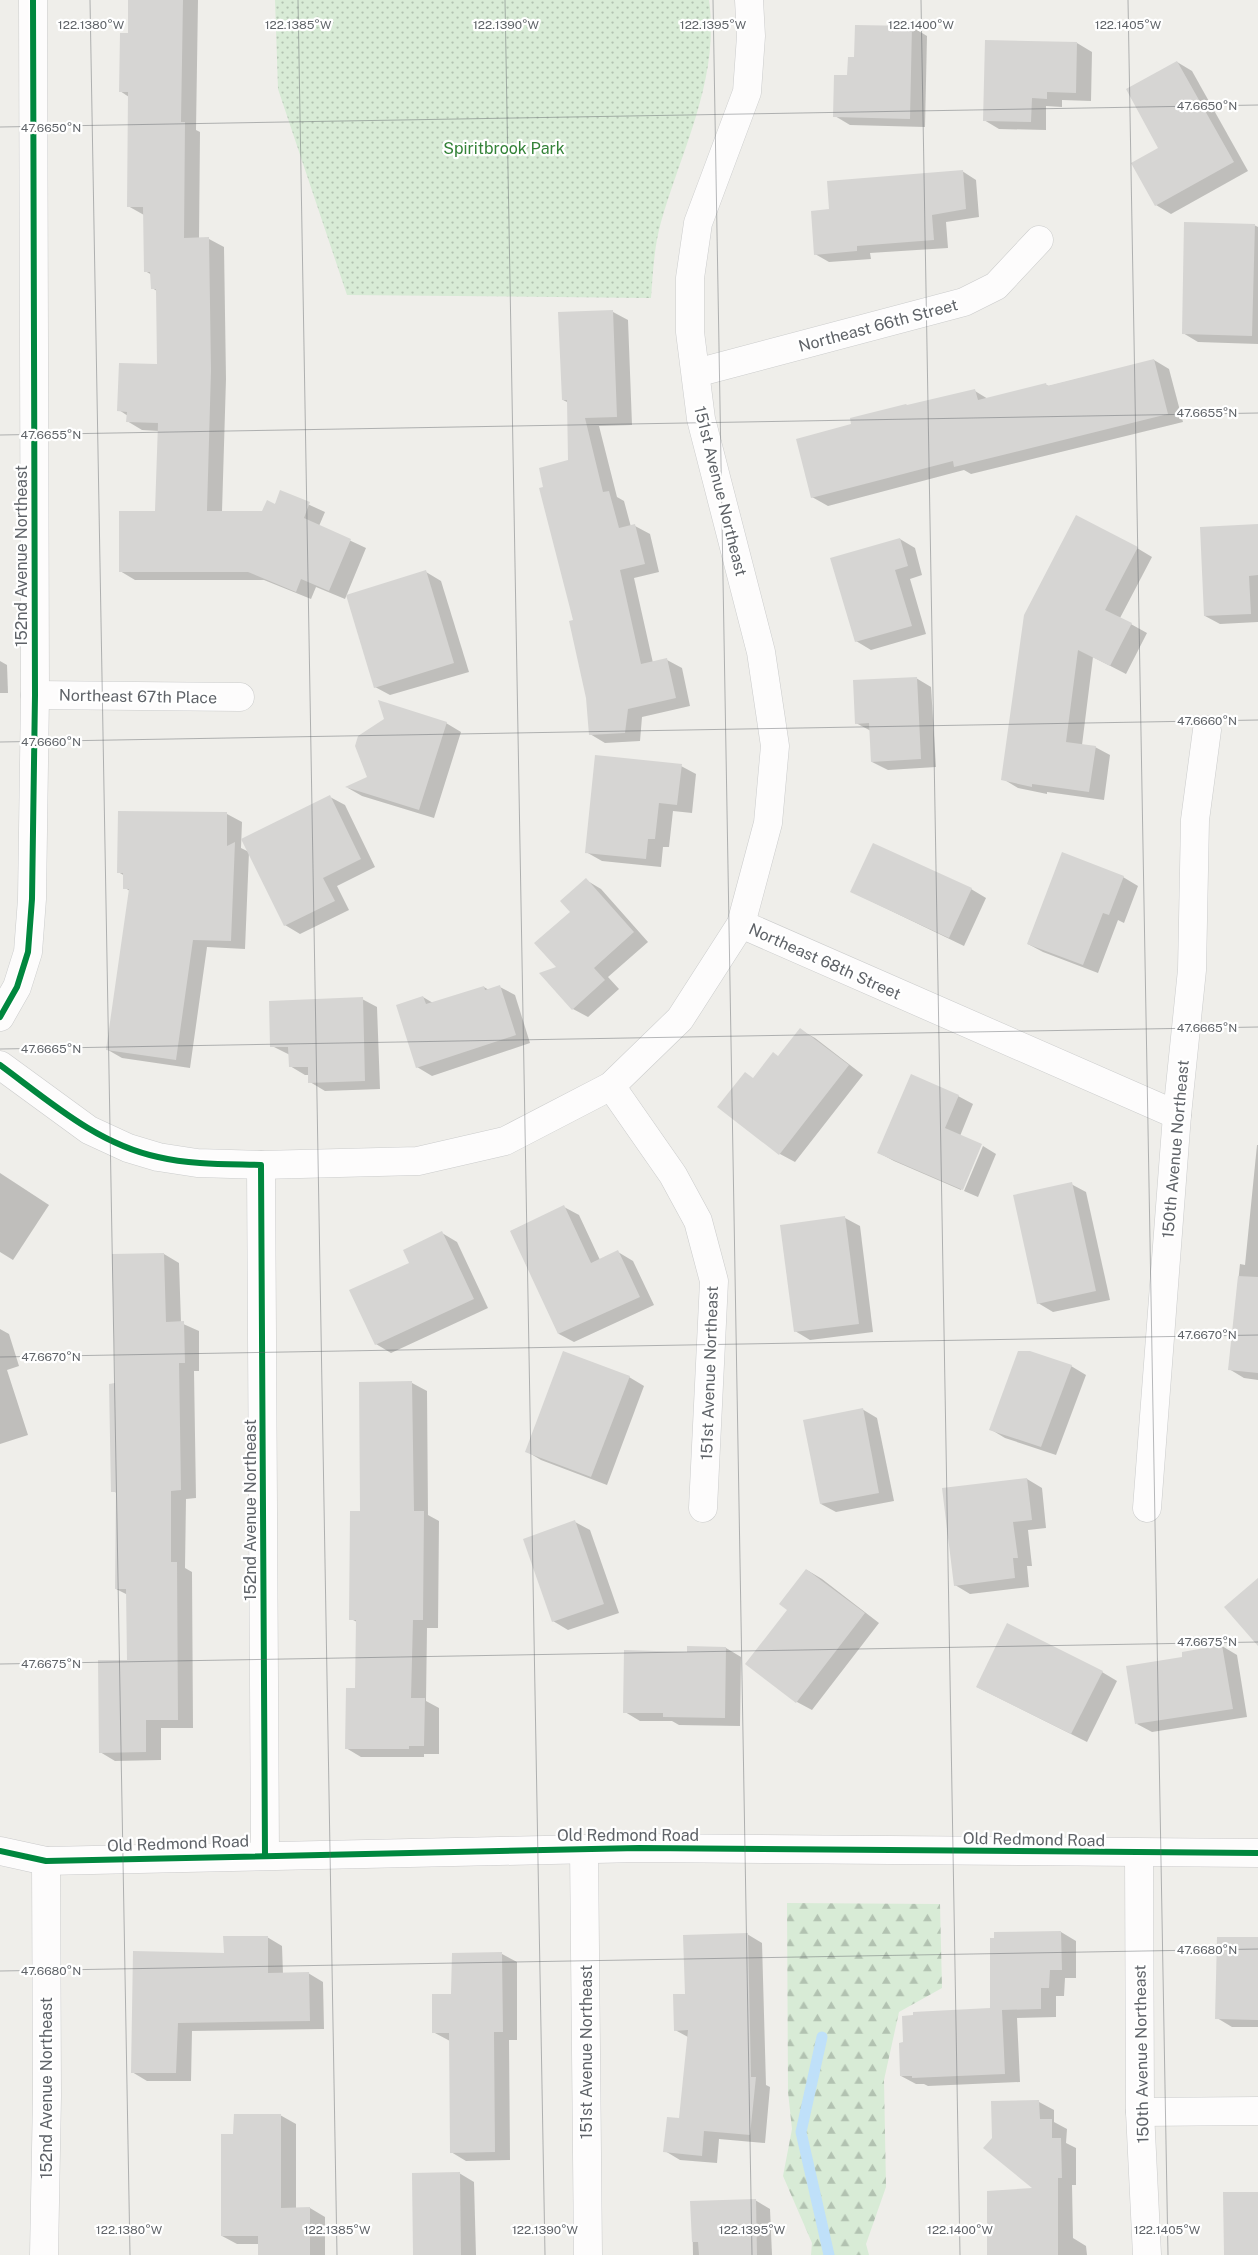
<svg xmlns="http://www.w3.org/2000/svg" width="1258" height="2255" font-family="'Public Sans',sans-serif">
  <style>
    .grass { fill: url(#grass-dots) }
    .forest { fill: url(#forest-firs) }
    .shadow { fill: #0003 }
    .lines { fill: none; stroke-linecap: round; stroke-linejoin: round }
    .stream { stroke: #bfe0f9; stroke-width: 11 }
    .building { fill: #d6d5d3 }
    .minor-casing { stroke: #cbcccc; stroke-width: 29 }
    .secondary-casing { stroke: #cacacb; stroke-width: 29 }
    .minor { stroke: #fdfcfc; stroke-width: 28 }
    .secondary { stroke: #fdfcfc; stroke-width: 28 }
    .cycleway-casing { stroke: #fff; stroke-width: 9 }
    .cycleway { stroke: #00873e; stroke-width: 6 }
    .ticks { fill: none; stroke: #5f6368; stroke-width: 1; stroke-opacity: 0.45 }
    .labels { text-anchor: middle; stroke-width: 4.5; stroke-linejoin: round; paint-order: stroke }
    .park-label { font-size: 16px; fill: #348238; stroke: #fff }
    .street-label { font-size: 16px; fill: #5f6368; stroke: #fff }
    .ticks-label { font-size: 12px; text-anchor: middle; fill: #5f6368; stroke: #fff; stroke-width: 4.5; stroke-linejoin: round; paint-order: stroke }
  </style>
  <defs>
    <pattern id="grass-dots" width="8" height="8" patternUnits="userSpaceOnUse" patternTransform="scale(1.25)"><rect width="8" height="8" fill="#d8ebd6"/><path d="M2 2h.1M6 6h.1" fill="none" stroke="#b2c2b1" stroke-width="1.8" stroke-linecap="round"/></pattern>
    <pattern id="forest-firs" width="22" height="20" patternUnits="userSpaceOnUse" patternTransform="scale(1.25)"><rect width="22" height="20" fill="#d8ebd6"/><path d="M5 1l3.5 6h-7zM16 11l3.5 6h-7z" fill="#b2c2b1"/></pattern>
  </defs>
  <rect width="100%" height="100%" fill="#efeeea"/>
  <path class="grass" d="M275,0H709C720,78 682,149 661,222C654,247 653,272 651,298L347,295L278,89Z"/>
  <path class="forest" d="M787,1903L940,1904L942,1988L899,2012L884,2080L886,2187L866,2244L869,2255H811L812,2243L783,2176L792,2129L788,2092Z"/>
  <g class="shadow">
    <path d="M130,0H198L196,130L200,132L199,239H209L224,247L226,379L222,512H263L275,505L281,492L325,512L319,526L366,548L345,599L316,587L311,599L264,580H135L120,571L157,512L159,431L142,430L127,421L128,416L119,410L159,366L157,291L152,288V275L145,271L144,215L128,206L129,97L120,91L129,34Z"/>
    <path d="M912,27L927,36L925,127L850,125L835,116L856,58Z"/>
    <path d="M1077,43L1092,52L1091,101L1062,100V107L1046,106V130L999,129L984,120Z"/>
    <path d="M1177,62L1192,71L1248,171L1171,214L1156,205L1160,148Z"/>
    <path d="M962,171L976,180L979,217L946,222L948,248L870,253L871,259L829,262L815,254L831,211Z"/>
    <path d="M1254,225L1258,227V344L1198,342L1183,333Z"/>
    <path d="M613,312L628,320L632,425L599,426L617,497L624,501L631,527L635,526L650,534L659,572L634,578L653,663L667,660L682,668L690,706L642,717L640,741L605,743L590,734L588,697L574,621L545,488L570,461L569,403L563,400Z"/>
    <path d="M1154,360L1169,369L1183,422L971,474L964,470L828,506L812,497L853,425L909,406L975,391L988,399L1046,385L1049,386Z"/>
    <path d="M1258,525V622L1220,624L1205,616Z"/>
    <path d="M900,539L915,548L922,575L910,579L926,634L871,650L856,641Z"/>
    <path d="M1137,548L1152,557L1120,618L1147,633L1126,674L1093,657L1082,745L1095,747L1110,755L1104,800L1047,792V794L1018,788L1003,779Z"/>
    <path d="M426,572L441,581L469,672L390,695L375,687Z"/>
    <path d="M0,661L7,665L8,693H0Z"/>
    <path d="M916,678L931,687L936,767L888,770L872,762L871,731L856,723Z"/>
    <path d="M446,723L461,732L434,818L362,796L348,788L368,778Z"/>
    <path d="M681,766L696,774L692,813L673,811L669,847H663L661,867L602,861L586,852Z"/>
    <path d="M330,797L345,805L375,867L337,886L349,910L300,934L285,925L249,852L245,949L207,947L190,1068L122,1058L108,1050L130,891L125,888V876L118,872L119,812L227,814L242,822L241,848L249,852Z"/>
    <path d="M1123,877L1138,886L1124,923L1118,920L1098,973L1043,952L1028,944Z"/>
    <path d="M586,880L601,889L648,942L608,977L619,989L588,1017L573,1009L558,968L571,912Z"/>
    <path d="M971,889L986,898L964,946L852,892Z"/>
    <path d="M484,987L489,990L500,987L515,995L530,1043L432,1076L417,1067L423,997L433,1003Z"/>
    <path d="M362,999L377,1007L380,1089L325,1091L310,1082L309,1075H305L290,1066V1055L272,1046Z"/>
    <path d="M800,1030L815,1038L863,1075L795,1162L780,1154L754,1079L779,1057Z"/>
    <path d="M958,1096L973,1104L960,1136L980,1145L961,1190L894,1161L879,1153Z"/>
    <path d="M1257,1145H1258V1380L1244,1378L1229,1369L1240,1264L1245,1265Z"/>
    <path d="M983,1146L996,1154L978,1197L964,1191Z"/>
    <path d="M0,1173L49,1205L13,1260L0,1252Z"/>
    <path d="M1071,1184L1086,1192L1110,1300L1053,1312L1038,1303Z"/>
    <path d="M564,1207L579,1215L600,1260L618,1252L633,1261L654,1305L574,1342L559,1334L511,1231Z"/>
    <path d="M845,1218L860,1226L873,1332L810,1340L795,1331Z"/>
    <path d="M442,1233L457,1242L488,1308L391,1353L376,1344L410,1263Z"/>
    <path d="M164,1254L179,1263L181,1323L199,1331V1371H194L196,1498L186,1499L185,1568L192,1572L193,1728H161V1760L115,1761L100,1752L128,1661V1595L116,1589L117,1493L113,1491L116,1385L113,1256Z"/>
    <path d="M0,1329L9,1334L19,1366L7,1370L28,1435L0,1444Z"/>
    <path d="M1071,1366L1086,1375L1056,1455L1005,1438L990,1429Z"/>
    <path d="M629,1377L644,1386L607,1485L541,1460L526,1451Z"/>
    <path d="M360,1383H412L427,1391L428,1515L439,1521L438,1628H427L426,1701L439,1708V1754H424V1757H361L346,1748L356,1689L357,1622L351,1619L361,1512Z"/>
    <path d="M862,1409L877,1418L894,1501L836,1512L821,1504Z"/>
    <path d="M1027,1479L1042,1488L1046,1528L1028,1530L1032,1566H1027L1029,1587L970,1594L955,1585Z"/>
    <path d="M575,1522L590,1530L619,1613L568,1630L553,1621Z"/>
    <path d="M807,1570L822,1579L879,1623L812,1710L797,1702L747,1663L789,1609Z"/>
    <path d="M1222,1646L1237,1655L1247,1717L1152,1732L1137,1724L1184,1658L1183,1653Z"/>
    <path d="M726,1648L741,1657L740,1726L679,1725L672,1721H640L625,1712L688,1653Z"/>
    <path d="M1102,1672L1117,1681L1087,1742L977,1687Z"/>
    <path d="M1061,1932L1076,1941V1978H1065L1064,1996H1056V2017L1017,2018L1020,2082L928,2086L924,2084H916L901,2076L992,2010L995,1933Z"/>
    <path d="M747,1934L762,1943L766,2085L770,2087L765,2143L719,2139L717,2163L680,2160L665,2151L681,2120L688,2037L675,2030L686,1995Z"/>
    <path d="M267,1937L282,1946L283,1974L308,1973L323,1982L324,2029L192,2031L191,2081H147L132,2072L225,1954Z"/>
    <path d="M1258,1939V2027H1232L1217,2018Z"/>
    <path d="M502,1954L517,1962V2040H509L510,2160L466,2161L451,2152L450,2041L433,2032L453,1995Z"/>
    <path d="M992,2102H1039L1054,2110V2122L1067,2129L1066,2143L1076,2148V2185H1072L1073,2238L1086,2246L1087,2255H988L1035,2189L993,2139Z"/>
    <path d="M280,2115L296,2124V2209L310,2208L325,2217V2255H259V2244H237L222,2236L235,2135Z"/>
    <path d="M459,2173L474,2182L476,2255H415Z"/>
    <path d="M755,2200L770,2209L772,2255H693L692,2202Z"/>
  </g>
  <g class="lines">
    <path class="stream" d="M822,2037L801,2132L829,2255"/>
  </g>
  <g class="building">
    <path d="M128,0H183L181,122H185L184,238L209,237L211,370L207,511H262L267,500L275,504L280,490L310,502L304,518L351,539L329,591L301,579L296,592L248,572H119V511H155L158,423L126,422L127,412L117,411L119,363L157,364L156,289H151L150,272H144L143,207H127L128,92H119L120,33H128Z"/>
    <path d="M855,25L912,26L910,119L833,117L834,75H847L848,57H854Z"/>
    <path d="M985,40L1077,42L1076,93L1047,92V99L1032,98L1031,122L983,121Z"/>
    <path d="M1177,61L1234,162L1155,206L1131,163L1158,148L1126,89Z"/>
    <path d="M963,170L966,209L932,215L934,240L857,246V251L814,255L811,211L829,209L827,181Z"/>
    <path d="M1184,222L1255,224L1252,336L1182,334Z"/>
    <path d="M613,310L617,417L585,418L603,492L609,491L619,528L635,524L645,564L620,570L641,664L667,658L676,698L628,709L625,733L589,735L586,698L569,621L573,620L539,488L543,487L539,468L568,460L567,400H562L558,312Z"/>
    <path d="M1154,359L1168,414L954,467L953,461L811,498L796,439L851,424L850,418L906,404L907,405L975,389L978,400L1046,383L1047,386Z"/>
    <path d="M1076,515L1138,547L1105,610L1132,623L1110,666L1078,650L1066,742L1096,746L1089,792L1032,784V787L1001,780L1024,615Z"/>
    <path d="M1258,524V575L1249,576L1251,614L1204,616L1200,527Z"/>
    <path d="M900,538L908,566L895,570L912,626L855,642L830,558Z"/>
    <path d="M426,570L454,663L374,688L346,595Z"/>
    <path d="M917,677L921,759L871,762L869,723L855,724L853,680Z"/>
    <path d="M378,700L447,722L419,810L345,787L367,777L355,746L358,736L384,719Z"/>
    <path d="M595,755L682,764L677,805L659,803L655,839H648L646,859L585,853Z"/>
    <path d="M330,795L361,859L323,878L335,901L284,926L241,839Z"/>
    <path d="M118,811L227,812V846L235,842L231,941L193,940L176,1060L106,1050L129,889H123V873H117Z"/>
    <path d="M873,843L972,888L949,938L850,892Z"/>
    <path d="M1062,852L1124,876L1109,915L1103,913L1083,965L1027,944Z"/>
    <path d="M586,878L634,932L594,968L605,980L572,1010L539,973L556,967L534,943L570,912L560,901Z"/>
    <path d="M500,985L516,1035L416,1068L396,1005L423,996L426,1004L484,986L485,990Z"/>
    <path d="M363,997L365,1081L308,1083V1067H289L288,1047H270L269,1001Z"/>
    <path d="M800,1028L849,1065L779,1155L717,1107L745,1072L753,1078L773,1052L778,1056Z"/>
    <path d="M911,1074L959,1095L945,1128L982,1144L963,1190L877,1153Z"/>
    <path d="M1072,1182L1096,1291L1037,1304L1013,1195Z"/>
    <path d="M564,1205L591,1263L618,1250L640,1297L558,1334L510,1231Z"/>
    <path d="M845,1216L859,1324L794,1332L780,1225Z"/>
    <path d="M442,1231L474,1299L375,1345L349,1290L409,1263L403,1250Z"/>
    <path d="M164,1253L166,1322L184,1321L185,1363H179L181,1490L171,1491V1562H177L178,1720H146V1752L99,1753L98,1660H127L126,1589H115L116,1492H111L109,1384L115,1383L112,1254Z"/>
    <path d="M1238,1276L1258,1277V1373L1228,1370Z"/>
    <path d="M563,1351L630,1376L591,1477L525,1452Z"/>
    <path d="M1018,1351H1030L1072,1365L1041,1447L989,1430Z"/>
    <path d="M412,1381L414,1511H424L423,1620H413L411,1698H425L424,1746H409V1749H345L346,1688H355L356,1620H349L350,1511H360L359,1382Z"/>
    <path d="M863,1408L879,1493L820,1504L803,1420Z"/>
    <path d="M1027,1478L1032,1520L1013,1522L1018,1558H1013L1015,1578L954,1586L942,1488Z"/>
    <path d="M575,1520L604,1604L552,1622L523,1539Z"/>
    <path d="M806,1569L865,1613L796,1703L745,1664L787,1610L779,1604Z"/>
    <path d="M1258,1578V1646L1224,1607Z"/>
    <path d="M1007,1623L1103,1671L1071,1734L976,1687Z"/>
    <path d="M1222,1645L1233,1709L1135,1724L1126,1666L1182,1657V1652Z"/>
    <path d="M687,1646L726,1647L725,1718L663,1717V1713H623L624,1650L687,1652Z"/>
    <path d="M1061,1931L1062,1970H1050L1049,1988H1041V2009L1002,2010L1005,2074L912,2078V2076H900L899,2043L903,2042L902,2016L913,2015V2012L990,2008V1938H994V1932Z"/>
    <path d="M748,1933L751,2077H756L750,2135L704,2131L702,2156L663,2152L667,2117L679,2118L688,2030L674,2031L673,1994H685L683,1935Z"/>
    <path d="M223,1936H268V1973L309,1972L310,2021L178,2023L176,2073H131L133,1951L224,1953Z"/>
    <path d="M1217,1937H1258V2020L1215,2019Z"/>
    <path d="M502,1952L503,2032H494L495,2152L450,2153L449,2033H432V1994H451L452,1953Z"/>
    <path d="M1039,2100L1040,2119H1052V2138H1061L1062,2178H1058V2255H987V2191L1032,2188L983,2148L992,2138L991,2101Z"/>
    <path d="M234,2114H281V2208L310,2207V2255H258V2236H221V2134H233Z"/>
    <path d="M460,2172L461,2255H413L412,2173Z"/>
    <path d="M1223,2192H1258V2255H1224Z"/>
    <path d="M756,2199L757,2255H699L698,2242H692L690,2201Z"/>
  </g>
  <g class="lines">
    <defs>
      <g id="minor">
        <path d="M696,373L964,302L996,286L1039,240"/>
        <path d="M35,695L240,697"/>
        <path d="M741,924L1177,1115"/>
        <path d="M0,1017L17,987L28,952L32,899L35,695L33,0"/>
        <path d="M0,1065L89,1130L128,1148L158,1157L197,1163L261,1165L418,1161L505,1141L611,1086L680,1019L741,924L768,823L775,746L761,652L701,419L690,332V278L698,223L747,92L751,36L749,0"/>
        <path d="M611,1086L673,1175L698,1221L714,1281L703,1508"/>
        <path d="M261,1165L265,1855"/>
        <path d="M1147,1508L1177,1115L1192,970L1195,820L1207,730"/>
        <path d="M584,1849L588,2255"/>
        <path d="M1139,1853L1140,2112L1147,2255"/>
        <path d="M1140,2112L1258,2111"/>
        <path d="M44,2255L47,2096L46,1861"/>
      </g>
      <path id="secondary" d="M0,1851L46,1861L639,1848L1258,1853"/>
    </defs>
    <use href="#minor" class="minor-casing"/>
    <use href="#secondary" class="secondary-casing"/>
    <use href="#minor" class="minor"/>
    <use href="#secondary" class="secondary"/>
    <defs>
      <g id="cycleway">
        <path d="M0,1017L17,987L28,952L32,899L35,695L33,0"/>
        <path d="M0,1065C49,1101 97,1144 158,1157C192,1165 227,1164 261,1165L265,1855"/>
        <path d="M0,1851L46,1861L639,1848L1258,1853"/>
      </g>
    </defs>
    <use href="#cycleway" class="cycleway-casing"/>
    <use href="#cycleway" class="cycleway"/>
  </g>
  <path class="ticks" d="M90,0L130,2255M298,0L337,2255M505,0L545,2255M713,0L752,2255M921,0L960,2255M1128,0L1168,2255M0,127L1258,105M0,435L1258,413M0,742L1258,720M0,1049L1258,1027M0,1357L1258,1335M0,1664L1258,1642M0,1971L1258,1949"/>
  <g class="labels">
    <g class="park-label">
      <text x="504" y="154">Spiritbrook Park</text>
    </g>
    <g class="street-label">
      <text transform="translate(878 325) rotate(-15)" y="6">Northeast 66th Street</text>
      <text transform="translate(721 491) rotate(76)" y="6">151st Avenue Northeast</text>
      <text transform="translate(21 556) rotate(-90)" y="6">152nd Avenue Northeast</text>
      <text transform="translate(138 696) rotate(1)" y="6">Northeast 67th Place</text>
      <text transform="translate(825 961) rotate(24)" y="6">Northeast 68th Street</text>
      <text transform="translate(1175 1149) rotate(-85)" y="6">150th Avenue Northeast</text>
      <text transform="translate(709 1373) rotate(-88)" y="6">151st Avenue Northeast</text>
      <text transform="translate(250 1510) rotate(-90)" y="6">152nd Avenue Northeast</text>
      <text x="628" y="1841">Old Redmond Road</text>
      <text transform="translate(1034 1839) rotate(1)" y="6">Old Redmond Road</text>
      <text transform="translate(178 1843) rotate(-2)" y="6">Old Redmond Road</text>
      <text transform="translate(586 2052) rotate(-90)" y="6">151st Avenue Northeast</text>
      <text transform="translate(1141 2054) rotate(-91)" y="6">150th Avenue Northeast</text>
      <text transform="translate(46 2088) rotate(-90)" y="6">152nd Avenue Northeast</text>
    </g>
  </g>
  <g class="ticks-label">
    <text x="91" y="29">122.1380°W</text>
    <text x="298" y="29">122.1385°W</text>
    <text x="506" y="29">122.1390°W</text>
    <text x="713" y="29">122.1395°W</text>
    <text x="921" y="29">122.1400°W</text>
    <text x="1128" y="29">122.1405°W</text>
    <text x="1207" y="110">47.6650°N</text>
    <text x="51" y="132">47.6650°N</text>
    <text x="1207" y="417">47.6655°N</text>
    <text x="51" y="439">47.6655°N</text>
    <text x="1207" y="725">47.6660°N</text>
    <text x="51" y="746">47.6660°N</text>
    <text x="1207" y="1032">47.6665°N</text>
    <text x="51" y="1053">47.6665°N</text>
    <text x="1207" y="1339">47.6670°N</text>
    <text x="51" y="1361">47.6670°N</text>
    <text x="1207" y="1646">47.6675°N</text>
    <text x="51" y="1668">47.6675°N</text>
    <text x="1207" y="1954">47.6680°N</text>
    <text x="51" y="1975">47.6680°N</text>
    <text x="129" y="2234">122.1380°W</text>
    <text x="337" y="2234">122.1385°W</text>
    <text x="545" y="2234">122.1390°W</text>
    <text x="752" y="2234">122.1395°W</text>
    <text x="960" y="2234">122.1400°W</text>
    <text x="1167" y="2234">122.1405°W</text>
  </g>
</svg>
